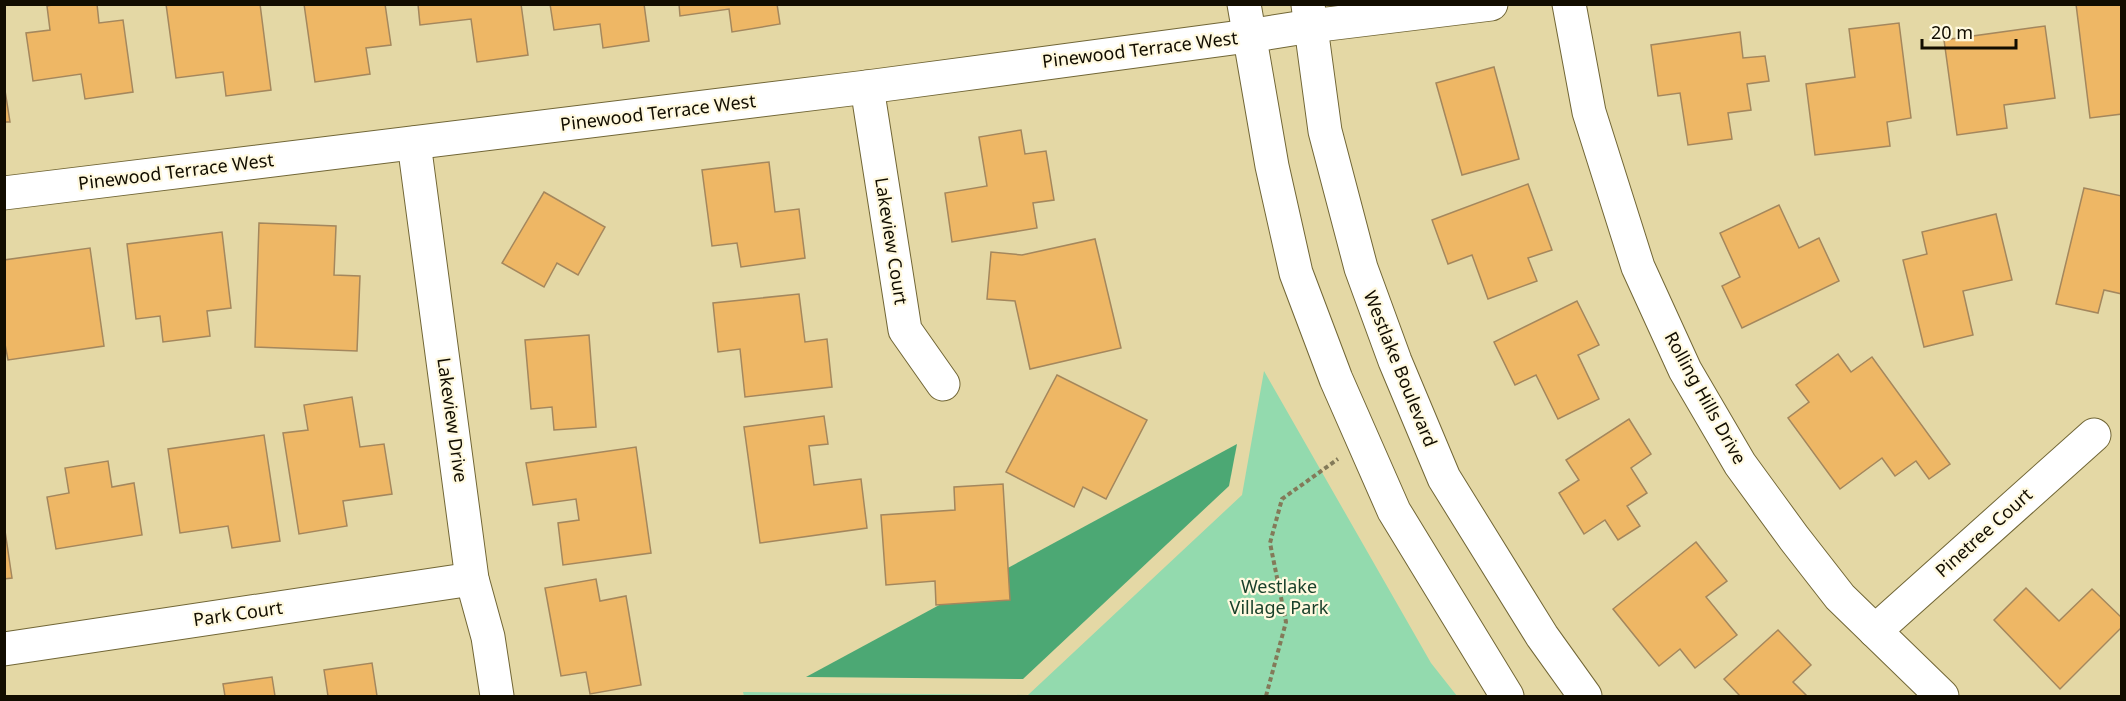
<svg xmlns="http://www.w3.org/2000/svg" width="2126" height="701" font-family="'Noto Sans',sans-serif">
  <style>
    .green { fill: #93daae }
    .forest { fill: #4ca874 }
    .building { fill: #eeb765; stroke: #a4875d; stroke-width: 1.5 }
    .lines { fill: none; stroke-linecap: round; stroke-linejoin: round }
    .minor-casing { stroke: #716636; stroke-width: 35 }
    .path { stroke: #837a59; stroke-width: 4; stroke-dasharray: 4.5 3; stroke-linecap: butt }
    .minor { stroke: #fff; stroke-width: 33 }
    .labels { text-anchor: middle; stroke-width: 4.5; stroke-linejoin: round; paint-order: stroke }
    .street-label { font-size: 18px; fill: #120d00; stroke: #fff9df }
    .park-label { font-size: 18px; fill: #19402a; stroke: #fff9df }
  </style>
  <rect width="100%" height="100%" fill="#e4d8a5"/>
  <path class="green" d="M1264,371L1431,663L1457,696H744L743,692L1028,695L1242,495Z"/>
  <path class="forest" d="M1237,444L1229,486L1023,679L806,677Z"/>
  <g class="building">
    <path d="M57,4H97L99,23L123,20L133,92L85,99L81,74L33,81L26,33L50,30L47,6Z"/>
    <path d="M166,4H260L271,90L226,96L223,72L176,78Z"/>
    <path d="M304,4H385L391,45L366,48L370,74L315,82Z"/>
    <path d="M418,4H521L528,55L477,62L471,19L420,25Z"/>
    <path d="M550,4H644L649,41L603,48L600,24L554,30Z"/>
    <path d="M679,4H777L780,24L732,32L729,9L680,16Z"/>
    <path d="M2076,4H2122V114L2090,118Z"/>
    <path d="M1899,23L1911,118L1887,122L1890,146L1815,155L1806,84L1855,77L1849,29Z"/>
    <path d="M2045,26L2055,98L2004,105L2007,128L1957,135L1944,40Z"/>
    <path d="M1740,32L1743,58L1765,56L1769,81L1747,84L1751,110L1728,113L1732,139L1688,145L1680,93L1658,96L1651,45Z"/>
    <path d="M1494,67L1519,159L1462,175L1436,83Z"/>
    <path d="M4,84L10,122H4Z"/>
    <path d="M1021,130L1025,154L1046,151L1054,200L1033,203L1037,228L952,242L945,193L987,186L979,137Z"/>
    <path d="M769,162L775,212L799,209L805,258L741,267L737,243L712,246L702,170Z"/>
    <path d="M1528,184L1552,250L1528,258L1537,281L1488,299L1472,255L1448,264L1432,220Z"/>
    <path d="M2084,188L2122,196V294L2104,290L2098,313L2056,304Z"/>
    <path d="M544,192L605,227L578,275L557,263L544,287L502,263Z"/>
    <path d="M1779,205L1799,248L1819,238L1839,281L1742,328L1722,286L1740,277L1720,233Z"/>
    <path d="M1996,214L2012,280L1963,291L1973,335L1924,347L1903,260L1927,254L1922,232Z"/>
    <path d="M259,223L336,226L334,275L360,276L357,351L255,347Z"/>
    <path d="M222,232L231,308L207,311L210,336L163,342L160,316L136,319L127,244Z"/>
    <path d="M1095,239L1121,348L1030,369L1015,301L987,299L991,252L1022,255Z"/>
    <path d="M90,248L104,346L8,360L4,339V260Z"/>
    <path d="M799,294L805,342L827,339L832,387L745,397L740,349L718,352L713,303Z"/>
    <path d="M1577,301L1599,345L1578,355L1599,399L1558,419L1536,375L1515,385L1494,342Z"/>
    <path d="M589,335L596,427L554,430L552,407L531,409L525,340Z"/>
    <path d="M1838,354L1851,372L1872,357L1950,464L1929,479L1916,461L1895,476L1882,458L1840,489L1788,418L1809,402L1796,385Z"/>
    <path d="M1057,375L1147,420L1106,499L1083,487L1074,507L1006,472Z"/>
    <path d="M352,397L360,447L384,444L392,494L343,501L347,526L299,534L283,433L308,430L304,405Z"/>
    <path d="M824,416L828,444L809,446L814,485L861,479L867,528L760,543L744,427Z"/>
    <path d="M1629,419L1651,454L1631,468L1647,493L1627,506L1640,526L1618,540L1605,520L1584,534L1559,493L1579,480L1566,460Z"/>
    <path d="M264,435L280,541L232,548L228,526L180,533L168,449Z"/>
    <path d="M636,447L651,553L563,565L558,523L579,520L576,499L533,505L526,463Z"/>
    <path d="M108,461L112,487L134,483L142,535L56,549L47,497L69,493L65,468Z"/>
    <path d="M1003,484L1010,600L936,605L935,581L886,585L881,515L955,510L954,487Z"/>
    <path d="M4,524L12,578L4,579Z"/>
    <path d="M1696,542L1727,581L1706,597L1737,635L1695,668L1680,649L1659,666L1613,609Z"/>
    <path d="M596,579L600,601L626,596L641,685L590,694L586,672L561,676L545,588Z"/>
    <path d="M2026,588L2059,621L2092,589L2122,618V627L2060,689L1994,620Z"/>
    <path d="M1778,630L1811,665L1793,682L1807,696H1740L1724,679Z"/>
    <path d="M372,663L377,696H328L324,670Z"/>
    <path d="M272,677L275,696H225L223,684Z"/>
  </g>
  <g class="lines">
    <defs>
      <g id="minor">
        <path d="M1244,4L1272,166L1296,273L1336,379L1394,511L1507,696"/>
        <path d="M1569,4L1589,112L1638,267L1685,370L1740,464L1794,538L1840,597L1942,696"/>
        <path d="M1308,5L1325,131L1361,268L1395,361L1444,478L1542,636L1585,696"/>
        <path d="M867,87L905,330L943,384"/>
        <path d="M414,143L472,579L488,637L497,696"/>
        <path d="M4,193L867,87L1248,36L1311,26L1491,4"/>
        <path d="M1875,631L2094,435"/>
        <path d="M4,649L472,579"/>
      </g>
    </defs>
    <use href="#minor" class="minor-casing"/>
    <path class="path" d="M1266,696L1286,622L1270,543L1282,499L1338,459"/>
    <use href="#minor" class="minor"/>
  </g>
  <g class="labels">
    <g class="street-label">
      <text transform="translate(1140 50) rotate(-7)" y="6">Pinewood Terrace West</text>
      <text transform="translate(658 113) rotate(-7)" y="6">Pinewood Terrace West</text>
      <text transform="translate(176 172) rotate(-7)" y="6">Pinewood Terrace West</text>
      <text transform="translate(891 241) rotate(81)" y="6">Lakeview Court</text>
      <text transform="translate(1400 369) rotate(68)" y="6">Westlake Boulevard</text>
      <text transform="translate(1705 398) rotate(61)" y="6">Rolling Hills Drive</text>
      <text transform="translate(452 420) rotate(82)" y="6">Lakeview Drive</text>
      <text transform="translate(1984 533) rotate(-42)" y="6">Pinetree Court</text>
      <text transform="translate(238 614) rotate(-8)" y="6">Park Court</text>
    </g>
    <g class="park-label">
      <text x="1279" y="593">Westlake<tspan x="1279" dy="21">Village Park</tspan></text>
    </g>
  </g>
  <rect width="2126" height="701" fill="none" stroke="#120d00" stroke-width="12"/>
  <path d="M1922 39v9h94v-9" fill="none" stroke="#120d00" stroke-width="3"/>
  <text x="1931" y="39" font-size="18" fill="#120d00" stroke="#fff9df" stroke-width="4.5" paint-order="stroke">20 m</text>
</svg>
